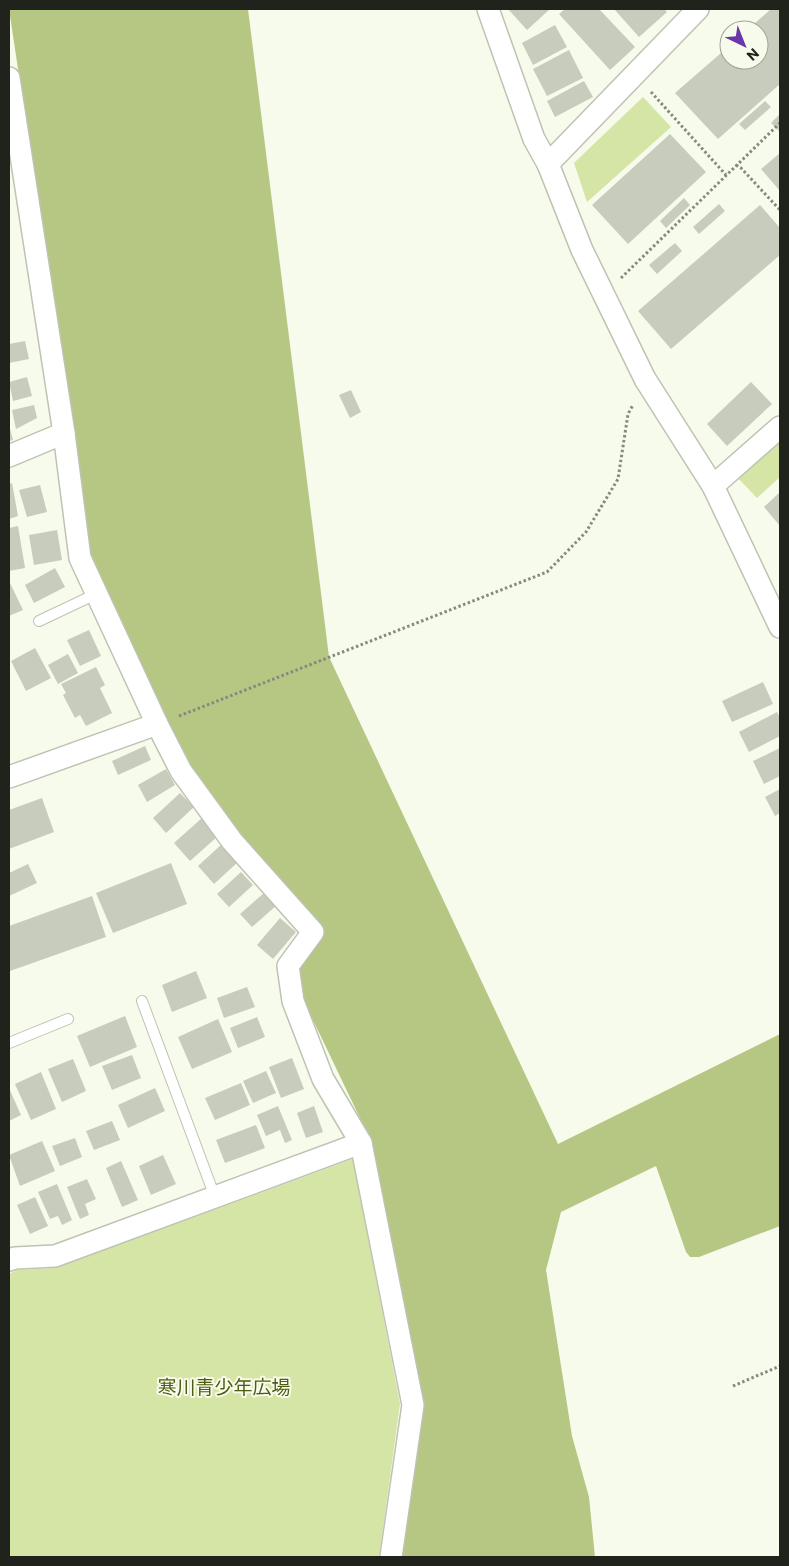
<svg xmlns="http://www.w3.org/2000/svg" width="789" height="1566" font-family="Commissioner,'Noto Sans JP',sans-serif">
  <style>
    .green { fill: #d4e5a5 }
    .forest { fill: #b5c783 }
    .building { fill: #c7ccbc }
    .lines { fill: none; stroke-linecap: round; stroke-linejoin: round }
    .service-casing { stroke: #bec3b3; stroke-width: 12 }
    .minor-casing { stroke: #bec3b3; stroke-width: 24 }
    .path { stroke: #86897e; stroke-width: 3; stroke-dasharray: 2.5 2.5; stroke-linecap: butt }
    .service { stroke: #fff; stroke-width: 10 }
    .minor { stroke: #fff; stroke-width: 21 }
    .labels { text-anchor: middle; stroke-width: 4; stroke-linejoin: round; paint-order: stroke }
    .park-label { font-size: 19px; fill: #4e5c12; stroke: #f7fbeb }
  </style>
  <rect width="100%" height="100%" fill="#f7fbeb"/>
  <g class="green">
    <path d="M643,97L671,127L587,202L574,163Z"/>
    <path d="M780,436V477L757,498L736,476Z"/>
    <path d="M353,1159L400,1404L379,1557H9V1274L17,1270L55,1268Z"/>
  </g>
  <path class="forest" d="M9,9H248L329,657L558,1144L780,1034V1226L699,1257H690L686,1252L656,1166L561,1212L546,1270L572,1436L589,1497L595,1557H400L422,1401L370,1139L301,995L298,970L322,929L239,832L189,765L166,721L91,554Z"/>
  <g class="building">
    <path d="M508,9H550L527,30Z"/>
    <path d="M565,9H599L635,47L610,70L559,14Z"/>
    <path d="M614,9H664L667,12L639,37Z"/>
    <path d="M771,9H780V84L718,139L675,93L729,46V60H759V30H747Z"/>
    <path d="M555,25L567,47L533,65L522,43Z"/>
    <path d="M569,50L583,78L547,96L533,69Z"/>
    <path d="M584,81L593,97L555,117L547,101Z"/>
    <path d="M765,101L771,107L745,130L739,124Z"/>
    <path d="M780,114V130L779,131L771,123Z"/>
    <path d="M670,134L706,172L628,244L592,205Z"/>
    <path d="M780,153V191L761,169Z"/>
    <path d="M684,198L690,205L666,228L660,221Z"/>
    <path d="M719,204L725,211L699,234L693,227Z"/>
    <path d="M760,205L780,228V255L671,349L638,311Z"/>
    <path d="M675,243L682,251L657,274L649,265Z"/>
    <path d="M25,341L29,359L9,363V344Z"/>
    <path d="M27,377L32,396L13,401L9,382Z"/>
    <path d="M751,382L772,404L727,446L707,424Z"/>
    <path d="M351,390L361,412L350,418L339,395Z"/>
    <path d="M34,405L37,418L16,429L12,410Z"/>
    <path d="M9,425L13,440L9,441Z"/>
    <path d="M12,483L18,516L9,519V484Z"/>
    <path d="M40,485L47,512L27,517L19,490Z"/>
    <path d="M780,492V526L764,507Z"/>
    <path d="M18,526L25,568L9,571V528Z"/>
    <path d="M57,530L62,560L34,565L29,535Z"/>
    <path d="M55,568L65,587L34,603L25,585Z"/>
    <path d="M10,583L23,610L9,616V584Z"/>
    <path d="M89,630L101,656L80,666L67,640Z"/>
    <path d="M35,648L51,678L26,691L11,661Z"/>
    <path d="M68,654L78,673L58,684L48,665Z"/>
    <path d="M96,667L105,685L100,688L112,713L86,726L80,715L75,718L63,695L66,693L61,684Z"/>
    <path d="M763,682L773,704L732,722L722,701Z"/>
    <path d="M777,712L780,718V736L749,752L739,732Z"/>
    <path d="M145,746L151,760L118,775L112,761Z"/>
    <path d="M780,748V776L764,784L753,761Z"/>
    <path d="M166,769L175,785L147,802L138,785Z"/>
    <path d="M780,789V813L775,816L765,797Z"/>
    <path d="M180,793L194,807L166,833L153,818Z"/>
    <path d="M42,798L54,832L9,849V810Z"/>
    <path d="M202,818L218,836L190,861L174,843Z"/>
    <path d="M222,844L238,862L214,884L198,866Z"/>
    <path d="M171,863L187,904L113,933L96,893Z"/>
    <path d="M28,864L37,883L9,896V873Z"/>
    <path d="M241,872L253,885L229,907L217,894Z"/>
    <path d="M265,892L277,905L252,927L240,914Z"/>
    <path d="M92,896L106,937L10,971L9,926Z"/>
    <path d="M280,918L296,932L273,959L257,945Z"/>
    <path d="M196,971L207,998L172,1012L162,985Z"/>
    <path d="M247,987L255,1007L224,1018L217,998Z"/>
    <path d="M125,1016L137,1047L90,1067L77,1036Z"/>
    <path d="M257,1017L265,1037L238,1048L230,1028Z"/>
    <path d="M218,1019L232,1052L192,1069L178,1037Z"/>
    <path d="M132,1055L141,1078L112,1090L102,1066Z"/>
    <path d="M292,1058L304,1089L281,1098L269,1067Z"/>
    <path d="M73,1059L86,1091L62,1102L48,1069Z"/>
    <path d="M266,1071L276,1093L253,1103L243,1081Z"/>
    <path d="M41,1072L56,1109L31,1120L15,1084Z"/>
    <path d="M241,1083L250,1105L215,1120L205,1098Z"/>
    <path d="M9,1088L21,1115L9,1121Z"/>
    <path d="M155,1088L165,1111L128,1128L118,1105Z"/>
    <path d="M278,1106L292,1140L285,1143L280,1130L266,1136L257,1115Z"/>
    <path d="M314,1106L323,1132L306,1138L297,1113Z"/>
    <path d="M112,1121L120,1140L94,1150L86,1131Z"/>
    <path d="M256,1125L265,1148L225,1163L216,1140Z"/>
    <path d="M75,1138L82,1157L60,1166L52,1146Z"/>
    <path d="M42,1141L55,1171L20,1186L9,1155Z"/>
    <path d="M163,1155L176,1184L151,1195L139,1166Z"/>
    <path d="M121,1161L138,1200L122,1207L106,1168Z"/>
    <path d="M87,1179L96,1199L85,1204L89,1215L80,1219L67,1187Z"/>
    <path d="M57,1184L72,1220L62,1225L58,1216L50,1219L38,1192Z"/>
    <path d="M35,1197L48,1226L30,1234L17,1205Z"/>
  </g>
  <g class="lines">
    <defs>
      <g id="service">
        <path d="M39,621L96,594"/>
        <path d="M142,1001L215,1197"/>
        <path d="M9,1043L68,1019"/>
      </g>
      <g id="minor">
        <path d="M488,9L534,139L548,164L582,250L645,379L713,486L780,627"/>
        <path d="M9,78L64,433L80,558L157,724"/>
        <path d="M548,164L698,9"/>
        <path d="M9,456L64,433"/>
        <path d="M713,486L780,427"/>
        <path d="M9,777L157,724L181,771L232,841L313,932L288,966L293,1001L323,1079L361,1143"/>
        <path d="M9,1260L15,1258L55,1256L361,1143L413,1405L391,1557"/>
      </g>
    </defs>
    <use href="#service" class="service-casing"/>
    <use href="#minor" class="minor-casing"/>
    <g class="path">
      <path d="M651,92L726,175"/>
      <path d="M736,165L741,168L780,210"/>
      <path d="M621,278L780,123"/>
      <path d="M179,716L547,572L586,532L618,479L628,414L633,405"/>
      <path d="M733,1386L780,1366"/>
    </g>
    <use href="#service" class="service"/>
    <use href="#minor" class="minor"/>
  </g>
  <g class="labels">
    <g class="park-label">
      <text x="224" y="1394">寒川青少年広場</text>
    </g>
  </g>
  <rect width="789" height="1566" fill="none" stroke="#20221c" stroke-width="20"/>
  <g transform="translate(744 45) rotate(137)"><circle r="24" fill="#f7fbeb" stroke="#a1a498"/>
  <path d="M0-4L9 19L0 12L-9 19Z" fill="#6b35ac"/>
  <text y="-8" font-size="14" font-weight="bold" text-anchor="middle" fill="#20221c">N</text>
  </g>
</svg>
